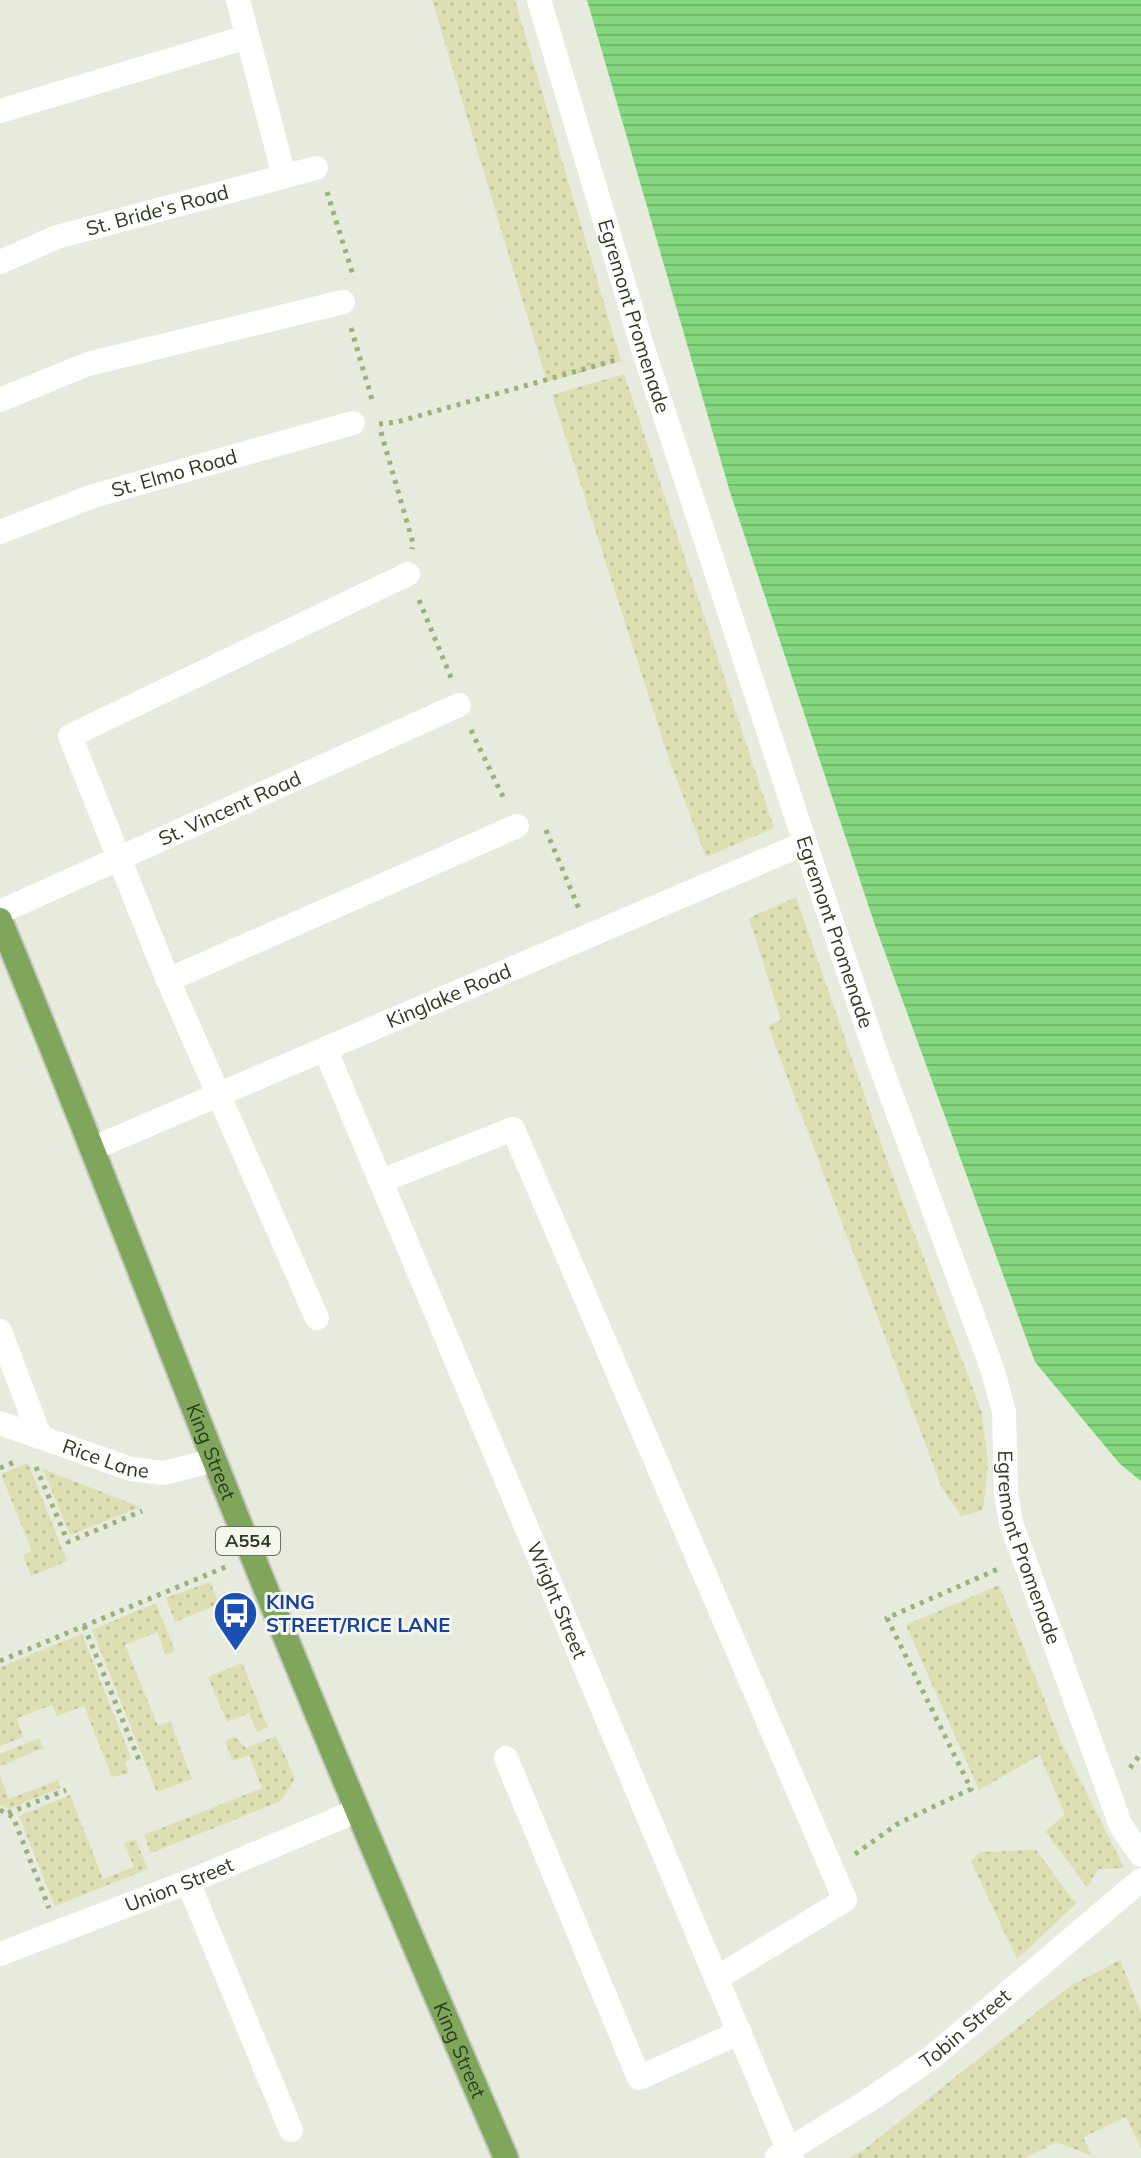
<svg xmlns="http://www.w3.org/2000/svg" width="1141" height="2158" font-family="Mulish,sans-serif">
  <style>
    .grass { fill: url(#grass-dots) }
    .water { fill: url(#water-rules) }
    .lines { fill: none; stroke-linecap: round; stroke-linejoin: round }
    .major-casing { stroke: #c4c8c0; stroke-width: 28 }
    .path { stroke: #98b27a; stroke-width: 5; stroke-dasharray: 4 6; stroke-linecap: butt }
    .minor { stroke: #fff; stroke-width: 24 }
    .major { stroke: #80a65c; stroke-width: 24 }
    .labels { text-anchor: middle; stroke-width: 6; stroke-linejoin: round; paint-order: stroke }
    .shield { fill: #f5f7ee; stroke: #68745c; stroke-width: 2 }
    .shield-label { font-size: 18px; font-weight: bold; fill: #2c3c1d }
    .street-label { font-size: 20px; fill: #2c3c1d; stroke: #f5f7ee }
    .transit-label { font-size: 20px; font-weight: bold; fill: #164399; stroke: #f5f7ee; text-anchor: start }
  </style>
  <defs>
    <pattern id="grass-dots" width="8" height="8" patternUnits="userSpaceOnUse" patternTransform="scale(2)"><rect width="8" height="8" fill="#dddfb3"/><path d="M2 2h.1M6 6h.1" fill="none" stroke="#bec09a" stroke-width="1.8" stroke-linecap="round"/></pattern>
    <pattern id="water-rules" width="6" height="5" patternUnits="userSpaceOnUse" patternTransform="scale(2)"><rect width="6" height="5" fill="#84d77e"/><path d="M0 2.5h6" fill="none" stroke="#72b96c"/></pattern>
  </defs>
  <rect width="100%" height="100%" fill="#e6ebdd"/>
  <g class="grass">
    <path d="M432,0H515L621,361L547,382Z"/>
    <path d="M624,374L774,828L706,857L668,756L552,395Z"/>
    <path d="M796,897L885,1155L982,1413L988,1463L983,1510L961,1516L942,1488L768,1026L781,1020L749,918Z"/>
    <path d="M28,1463L67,1561L31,1576L23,1555L32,1551L1,1474Z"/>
    <path d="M43,1469L140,1507L70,1535Z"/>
    <path d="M210,1582L219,1604L175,1622L166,1598Z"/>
    <path d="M999,1585L1061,1742L1124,1868L1098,1869L1087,1887L1045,1831L1065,1815L1040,1755L979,1790L906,1625Z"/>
    <path d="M156,1603L175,1651L166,1655L157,1632L125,1645L158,1726L170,1721L192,1779L157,1792L92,1630Z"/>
    <path d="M82,1634L131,1758L125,1762L129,1773L112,1777L84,1706L57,1716L52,1705L17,1718L23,1737L0,1746V1667Z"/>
    <path d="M242,1663L268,1727L257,1732L249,1713L227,1722L208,1677Z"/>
    <path d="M276,1736L295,1778L281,1801L151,1853L144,1835L262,1788L249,1755L233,1761L225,1740L235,1737L246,1748Z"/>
    <path d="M39,1738L43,1748L0,1766V1754Z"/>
    <path d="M0,1776L9,1799L58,1780L60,1788L9,1809L0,1805Z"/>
    <path d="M70,1795L103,1879L134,1867L124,1843L135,1839L148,1869L55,1906L19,1816Z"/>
    <path d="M1036,1850L1076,1904L1017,1959L971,1861L980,1852Z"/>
    <path d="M1120,1960L1141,2013V2148L1126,2117L1083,2137L1092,2156L1057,2142L1024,2158H848L865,2149L1042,2008L1072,1985Z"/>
  </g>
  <path class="water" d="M587,0H1141V1481L1120,1464L1035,1362L876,928L730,492Z"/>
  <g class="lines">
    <defs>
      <g id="major">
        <path id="s10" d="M0,920C74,1098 142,1278 213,1457C306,1693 406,1926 506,2158"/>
      </g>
    </defs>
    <use href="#major" class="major-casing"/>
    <g class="path">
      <path d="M327,192L354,278"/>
      <path d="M351,328L373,403"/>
      <path d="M379,424L397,422L616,360"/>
      <path d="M381,432L413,543L412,549"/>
      <path d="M419,600L452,680"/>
      <path d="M471,730L505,801"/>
      <path d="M546,830L579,909"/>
      <path d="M36,1467L68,1542L142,1511"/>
      <path d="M0,1468L17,1461"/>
      <path d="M84,1626L141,1765"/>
      <path d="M0,1661L228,1566"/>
      <path d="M1130,1768L1141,1753"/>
      <path d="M0,1810L13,1817L49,1908"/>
      <path d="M8,1813L66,1790"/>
      <path d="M855,1854L899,1823L971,1789L887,1618L998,1569"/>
    </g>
    <g class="minor">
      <path d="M238,0L284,176"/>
      <path id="s1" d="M539,0L644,352L805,843L874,1048L993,1371L1004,1412L1006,1493L1011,1523L1121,1826L1141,1855"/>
      <path d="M0,111L247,37"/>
      <path id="s2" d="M0,262L57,237L316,168"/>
      <path d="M0,400L88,364L343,302"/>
      <path id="s3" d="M0,532L93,496L353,423"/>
      <path id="s4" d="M0,912L459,705"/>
      <path d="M168,980L517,826"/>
      <path id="s5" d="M325,1049L792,2158"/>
      <path id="s6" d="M94,1148L805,843"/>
      <path d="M381,1181L513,1129L845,1900L717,1978"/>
      <path d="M317,1318L168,980L70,736L408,574"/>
      <path d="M0,1331L40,1437"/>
      <path id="s7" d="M0,1423L131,1469L164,1473L214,1460"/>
      <path d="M506,1758L639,2078L740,2032"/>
      <path d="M188,1882L291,2130"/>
      <path id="s8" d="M0,1954L193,1880L356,1811"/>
      <path id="s9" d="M777,2157L874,2097L932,2057L1141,1880"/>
    </g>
    <use href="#major" class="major"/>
  </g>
  <defs>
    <symbol id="bus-pin" viewBox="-11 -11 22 30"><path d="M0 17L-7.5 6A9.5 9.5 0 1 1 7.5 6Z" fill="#1a4fb4" stroke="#f5f7ee"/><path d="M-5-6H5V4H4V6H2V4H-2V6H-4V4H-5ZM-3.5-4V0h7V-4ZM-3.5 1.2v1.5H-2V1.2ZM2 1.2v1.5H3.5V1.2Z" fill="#fff"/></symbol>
  </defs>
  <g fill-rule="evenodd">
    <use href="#bus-pin" x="210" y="1588" width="51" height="69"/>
  </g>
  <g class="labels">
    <rect class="shield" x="216" y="1527" width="64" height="28" rx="6"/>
    <g class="shield-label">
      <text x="248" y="1547">A554</text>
    </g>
    <g class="street-label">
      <text dy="7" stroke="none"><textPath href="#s2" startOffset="166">St. Bride's Road</textPath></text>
      <text dy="7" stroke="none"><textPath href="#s1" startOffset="330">Egremont Promenade</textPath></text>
      <text dy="7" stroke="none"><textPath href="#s3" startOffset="184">St. Elmo Road</textPath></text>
      <text dy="7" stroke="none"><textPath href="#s4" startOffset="252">St. Vincent Road</textPath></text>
      <text dy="7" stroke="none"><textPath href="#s1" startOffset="978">Egremont Promenade</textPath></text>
      <text dy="7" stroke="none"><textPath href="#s6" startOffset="386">Kinglake Road</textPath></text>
      <text dy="7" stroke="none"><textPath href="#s10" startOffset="572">King Street</textPath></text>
      <text dy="7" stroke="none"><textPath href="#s7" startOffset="112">Rice Lane</textPath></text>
      <text dy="7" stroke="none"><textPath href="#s1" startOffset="1626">Egremont Promenade</textPath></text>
      <text dy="7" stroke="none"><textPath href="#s5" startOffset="598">Wright Street</textPath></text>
      <text dy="7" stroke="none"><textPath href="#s8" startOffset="192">Union Street</textPath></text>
      <text dy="7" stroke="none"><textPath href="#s9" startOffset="228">Tobin Street</textPath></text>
      <text dy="7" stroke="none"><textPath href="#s10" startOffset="1220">King Street</textPath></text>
    </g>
    <g class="transit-label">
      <text x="266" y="1609">KING<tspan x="266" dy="23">STREET/RICE LANE</tspan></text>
    </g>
  </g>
</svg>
